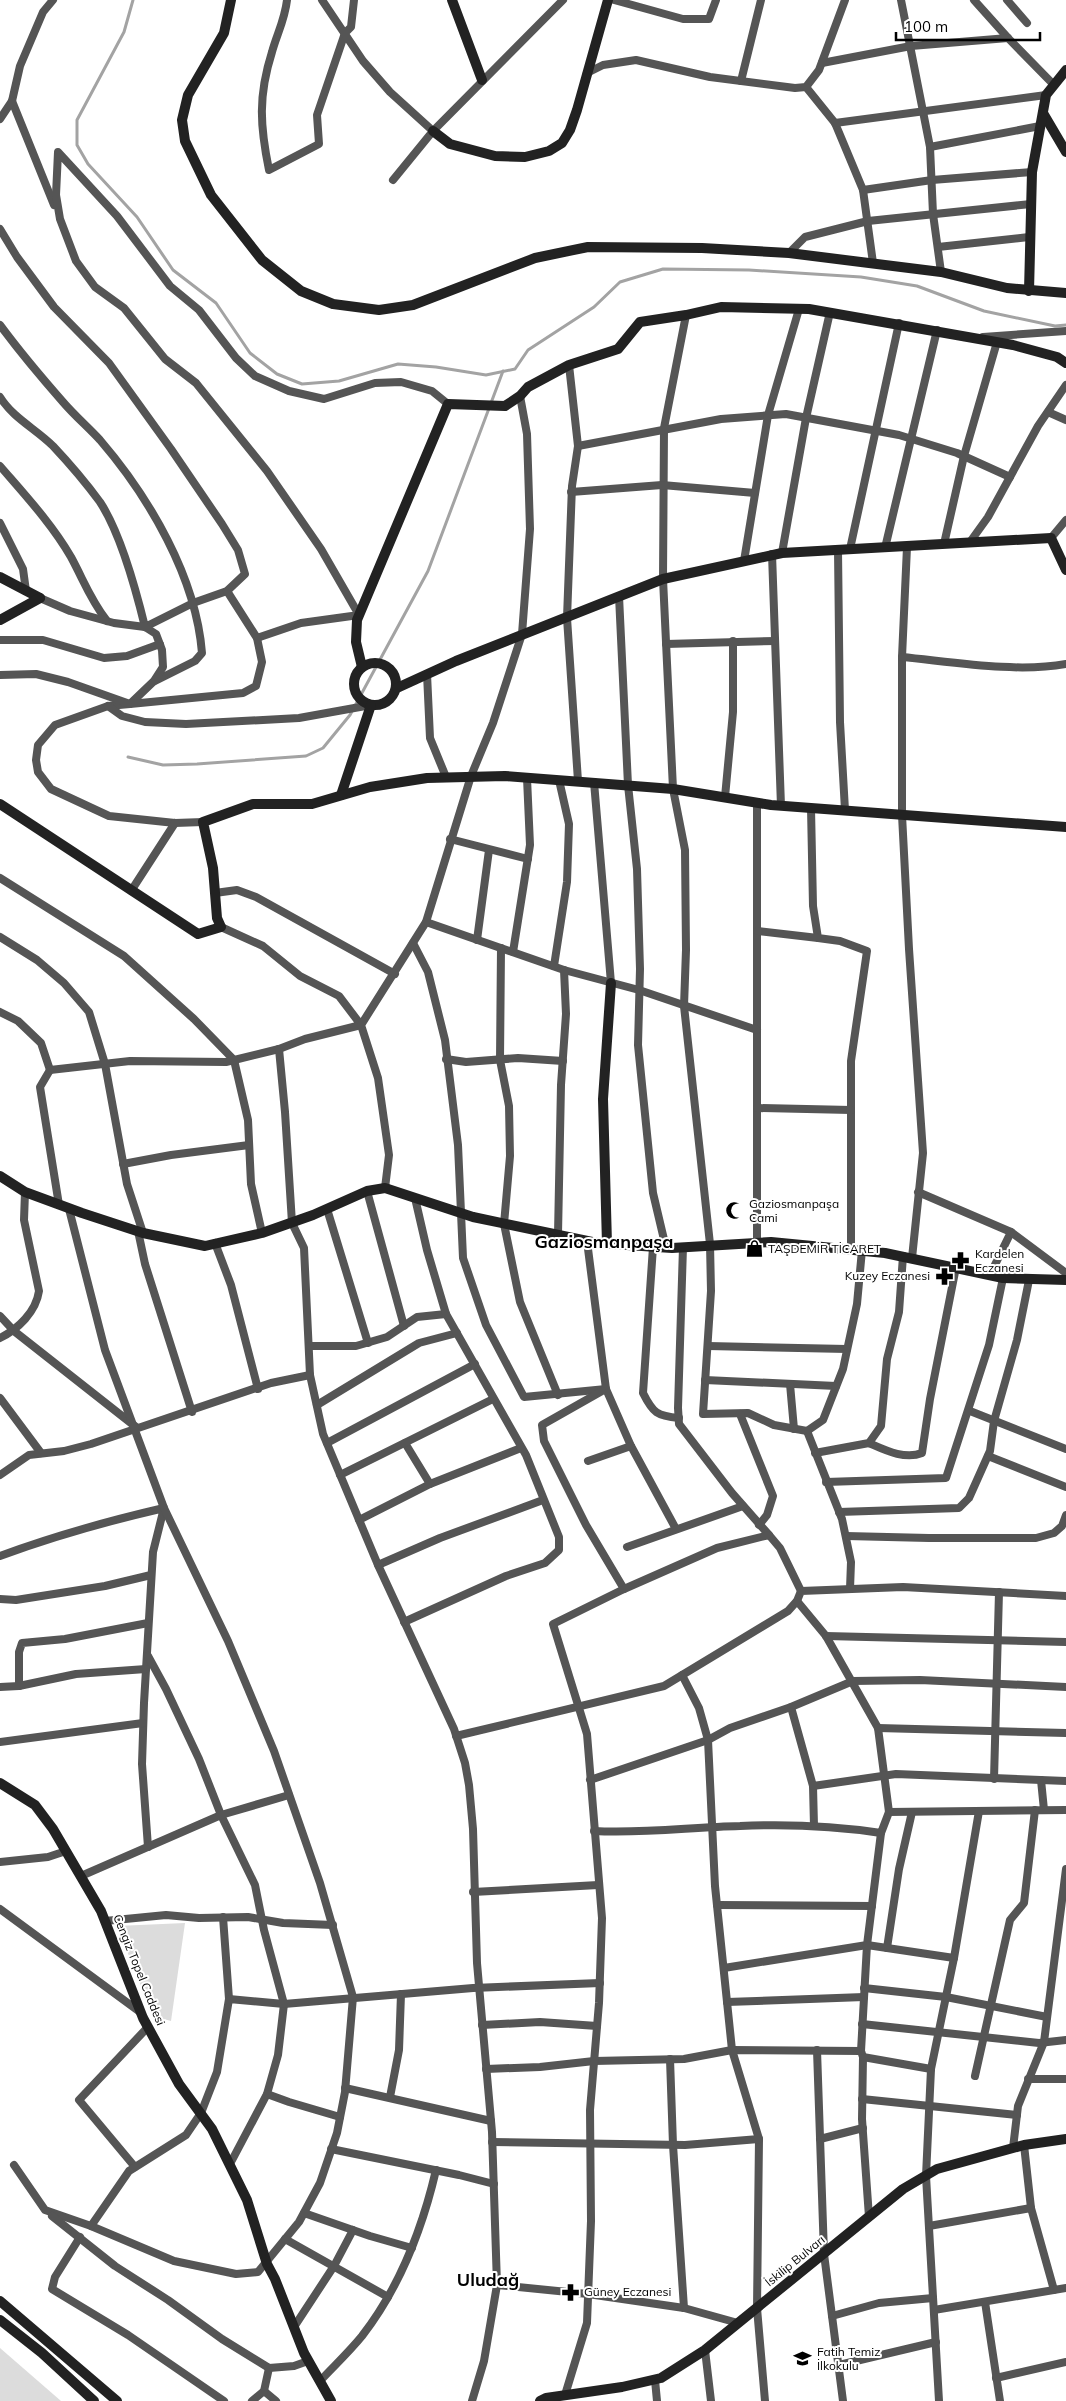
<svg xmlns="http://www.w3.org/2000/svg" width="1066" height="2401" font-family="Mulish,sans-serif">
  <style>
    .green { fill: #dcdcdc }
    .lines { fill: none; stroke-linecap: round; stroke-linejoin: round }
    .stream { stroke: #a3a3a3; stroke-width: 3 }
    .street { stroke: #555; stroke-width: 8 }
    .secondary { stroke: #222; stroke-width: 10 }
    .labels { text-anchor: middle; stroke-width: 4; stroke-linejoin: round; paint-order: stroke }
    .poi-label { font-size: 12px; fill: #000; stroke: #fff; text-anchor: start }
    .street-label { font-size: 12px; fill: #000; stroke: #fff }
    .district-label { font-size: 18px; font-weight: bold; fill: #000; stroke: #fff }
  </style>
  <rect width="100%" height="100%" fill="#fff"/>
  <g class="green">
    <path d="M185,1923L171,2021L153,2016L117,1926Z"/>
    <path d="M0,2348L61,2401H0Z"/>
  </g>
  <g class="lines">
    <g class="stream">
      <path d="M133,0L124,32L77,120V145L88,164L137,217L173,270L216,303L250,353L277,374L302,384L339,381L398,364L436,367L486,375L515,369L528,350L594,307L620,282L663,269L749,270L861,277L917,286L984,311L1055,326L1066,325"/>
      <path d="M128,757L163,765L197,764L306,756L323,748L350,715L428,571L503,371"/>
    </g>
    <g class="street">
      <path d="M53,0L43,12L20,66L12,101L54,205"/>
      <path d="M287,0C285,19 277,34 272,52C258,96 260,126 269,170L319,144L317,115L345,33L351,27L354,0"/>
      <path d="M322,0L363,61L390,92L433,131"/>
      <path d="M614,0L683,19H709L716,0"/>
      <path d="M901,0L930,147L933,214L941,272"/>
      <path d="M974,0L1008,38L1053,84"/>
      <path d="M1007,0L1027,23"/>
      <path d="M822,63L911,46L1008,38"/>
      <path d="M587,73L603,65L636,60L710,77L795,88L806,87L819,70L845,0"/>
      <path d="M741,81L761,0"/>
      <path d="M806,87L835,123L863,190L873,263"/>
      <path d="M0,119L12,101"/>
      <path d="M835,123L1046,95"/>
      <path d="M930,147L1040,126"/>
      <path d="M393,180L433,131L563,0"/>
      <path d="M863,190L932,180L1032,172"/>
      <path d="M0,229L17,257L54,307L109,363L171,449L222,524L238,550L245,574L227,591L193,603L145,627C136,590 121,534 100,502C86,483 69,463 53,446C36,429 13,418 0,397"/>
      <path d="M938,247L1029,237"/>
      <path d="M789,253L805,237L868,221L1031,204"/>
      <path d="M686,315L664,428L663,579L673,789L685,850L686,950L684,1006L710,1244L711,1291L703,1414L748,1413L774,1425L807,1431"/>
      <path d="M0,325C20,352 41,377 63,402C74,415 88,427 100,440C149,497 196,577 202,653L195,661L155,681"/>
      <path d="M983,337L1066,331"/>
      <path d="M569,365L578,446L572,486L567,618L578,781"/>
      <path d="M1048,412L1066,420"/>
      <path d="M578,446L721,419L786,414L899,435L957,453L1010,477"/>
      <path d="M0,466C25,495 52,524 71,557C84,581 90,599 107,621"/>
      <path d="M571,492L662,485L755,493"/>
      <path d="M0,523L23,569L26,591"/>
      <path d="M1051,538L1066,520"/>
      <path d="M970,542L988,517L1038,426L1066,385"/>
      <path d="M944,544L964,456L997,342"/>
      <path d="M907,547L902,657V815L909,949L923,1153L912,1258"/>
      <path d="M885,548L937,330"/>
      <path d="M850,549L899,323"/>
      <path d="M838,550L840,722L845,810"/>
      <path d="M782,553L806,418L830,312"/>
      <path d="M772,554L781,806"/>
      <path d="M744,561L768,415L799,309"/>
      <path d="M619,596L628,785L637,869L640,969L638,1045L653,1193L666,1248"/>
      <path d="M40,598L70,611L114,623L145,627L156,634L162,650L163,667L154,681L130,704L108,706L55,725L38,745L36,760L38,772L51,789L109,816L175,823L203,822"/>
      <path d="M257,638L301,623L359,615L321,549L267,471L196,383L165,359L124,308L95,287L76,261L60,219L56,195L58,152L117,216L170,286L199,310L236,358L255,376L289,391L324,399L375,383L401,382L432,391L448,404"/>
      <path d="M0,640H43L104,658L127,656L160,644"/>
      <path d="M666,644L775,641"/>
      <path d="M902,657C953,662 1016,673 1066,664"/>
      <path d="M427,674L430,738L446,777"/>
      <path d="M0,675L36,674L68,682L130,704L243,693L256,686L262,662L257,638L227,591"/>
      <path d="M108,706L122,716L145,722L186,724L299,718L371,705"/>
      <path d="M594,782L611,983"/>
      <path d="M725,797L733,712V641"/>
      <path d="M757,803V1243"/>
      <path d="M811,808L813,906L818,938L840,941L867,951L851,1061V1249"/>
      <path d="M450,839L528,859"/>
      <path d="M0,878L124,956L194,1019L234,1060L248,1120L251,1184L262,1233"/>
      <path d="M131,891L175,823"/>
      <path d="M215,893L237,890L256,897L395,974"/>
      <path d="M426,922L564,970L639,990L757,1030"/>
      <path d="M758,931L818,938"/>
      <path d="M0,937L37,960L64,983L89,1012L105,1064L127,1184L143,1233"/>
      <path d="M477,940L489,850"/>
      <path d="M413,943L428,972L445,1040L458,1145L463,1258L486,1325L524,1397L606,1389"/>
      <path d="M501,948L500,1060L509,1106L510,1156L504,1224L520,1302L558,1395"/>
      <path d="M513,952L530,845L527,778"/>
      <path d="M554,966L567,882L569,824L559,780"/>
      <path d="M0,1012L18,1021L41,1043L50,1070L130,1061L226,1062L279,1049L305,1039L361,1025L339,996L300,976L263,946L221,927"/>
      <path d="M279,1049L285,1112L292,1223L304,1248L310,1375L323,1434L378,1565L454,1729L465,1763L469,1785L473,1829L477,1963L492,2132L497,2285L484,2361L472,2401"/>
      <path d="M446,1059L466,1062L518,1058L563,1061"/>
      <path d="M50,1070L40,1087L59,1205"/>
      <path d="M757,1108L851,1110"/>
      <path d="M123,1164L171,1155L249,1145"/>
      <path d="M385,1188L389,1155L378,1078L361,1025L426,922L471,776L493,723L522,634L530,529L527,434L520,396"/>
      <path d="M367,1191L404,1326"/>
      <path d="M918,1192L1011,1232L990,1275"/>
      <path d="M327,1209L368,1343"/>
      <path d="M138,1231L145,1264L192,1412"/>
      <path d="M1011,1232L1066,1273"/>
      <path d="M558,1234L561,1085L566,1014L564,970"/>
      <path d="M587,1241L606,1389L631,1446L676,1529"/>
      <path d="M215,1243L231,1285L258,1389"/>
      <path d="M653,1247L643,1393C653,1413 657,1416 679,1418"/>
      <path d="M683,1247L678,1408L679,1424L732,1493L769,1535"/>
      <path d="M0,1316L14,1331L136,1427"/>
      <path d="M0,1338C18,1329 36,1312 39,1291L24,1220L25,1192"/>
      <path d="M309,1346H356L387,1337L417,1317L446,1314"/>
      <path d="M708,1346L847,1349"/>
      <path d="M705,1380L836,1386"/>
      <path d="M790,1384L794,1429"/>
      <path d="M602,1391L542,1425L544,1441L586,1525L624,1589"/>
      <path d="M0,1398L41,1453"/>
      <path d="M317,1405L419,1343L457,1333"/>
      <path d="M970,1411L1066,1449"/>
      <path d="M740,1414L773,1496L767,1515L759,1525"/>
      <path d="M327,1443L475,1364"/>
      <path d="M405,1443L430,1484L521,1448"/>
      <path d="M869,1443C885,1450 905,1460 922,1453L930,1399L956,1267"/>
      <path d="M815,1453L869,1443L881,1426L887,1359L899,1312L903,1256"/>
      <path d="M988,1456L1066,1487"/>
      <path d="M588,1461L631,1446"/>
      <path d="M0,1475L29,1455L64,1451L91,1444L271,1383L310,1375"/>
      <path d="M340,1475L493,1399"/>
      <path d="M826,1482L946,1478L989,1345L1003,1278"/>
      <path d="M839,1512L959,1508L969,1498L990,1451L994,1421L1017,1340L1029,1280"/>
      <path d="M359,1520L430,1484"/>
      <path d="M846,1536L929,1538H1036L1054,1533L1062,1526L1066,1515"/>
      <path d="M627,1547L743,1506"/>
      <path d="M0,1556C54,1536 108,1521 164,1508L153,1552L144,1703L142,1764L148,1847"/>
      <path d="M378,1565L440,1538L543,1500"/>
      <path d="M850,1589L851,1562L842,1519L807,1431L823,1420L843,1369L857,1304L862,1250"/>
      <path d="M0,1599L16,1600L105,1586L151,1575"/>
      <path d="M797,1601L826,1636L878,1728L889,1812"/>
      <path d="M404,1622L506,1576L545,1563L559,1550V1537L526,1455L446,1314L427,1250L415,1198"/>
      <path d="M826,1636L1066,1642"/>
      <path d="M148,1656L166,1689L199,1759L221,1815L255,1885L264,1930L284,2004L278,2055L267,2094L230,2164"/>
      <path d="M19,1686L76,1674L146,1669"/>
      <path d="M0,1687L19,1686V1652L22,1643L65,1639L148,1623"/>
      <path d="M791,1707L813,1786L814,1826"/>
      <path d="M878,1728L1066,1733"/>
      <path d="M456,1736L664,1686L788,1611L797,1601L801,1591L903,1587L1066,1596"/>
      <path d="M0,1742L143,1723"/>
      <path d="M994,1779L999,1592"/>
      <path d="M590,1780L708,1740L730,1728L791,1707L853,1681L920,1680L1066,1687"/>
      <path d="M1041,1780L1044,1810"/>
      <path d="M813,1786L896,1774L1066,1781"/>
      <path d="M594,1831C643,1834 691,1827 740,1826C787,1824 835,1826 881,1833L889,1812L1066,1810"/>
      <path d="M0,1862L48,1857L66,1851"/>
      <path d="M81,1876L221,1815L289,1795"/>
      <path d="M473,1892L598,1885"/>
      <path d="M717,1905L872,1906"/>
      <path d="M0,1909L140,2012"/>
      <path d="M223,1917L229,1999"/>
      <path d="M105,1921L166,1915L199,1918L248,1917L283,1923L333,1925"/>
      <path d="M887,1948L899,1869L912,1812"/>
      <path d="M724,1968L867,1945L881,1833"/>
      <path d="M864,1988L946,1997L1047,2017"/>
      <path d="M727,2002L864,1997"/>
      <path d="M862,2024L1039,2043L1066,2040"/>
      <path d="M482,2025L540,2022L597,2026"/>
      <path d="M817,2050L824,2254L843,2401"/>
      <path d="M861,2051L863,2057L862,2119L869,2217"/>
      <path d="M863,2057L931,2069"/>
      <path d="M670,2059L673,2145L684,2308"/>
      <path d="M486,2069L540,2067L594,2061L684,2059L732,2050L861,2051L867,1945L954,1958L979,1811"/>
      <path d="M975,2076L1010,1920L1024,1903L1035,1810"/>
      <path d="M1028,2079H1066"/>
      <path d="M345,2088L491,2121"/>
      <path d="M267,2094L289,2102L340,2117"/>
      <path d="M390,2097L399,2050L401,1994"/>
      <path d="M862,2099L1017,2115"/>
      <path d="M759,2139L757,2308L765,2401"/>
      <path d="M820,2139L863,2128"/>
      <path d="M492,2142L685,2145L759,2139L732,2050L715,1886L708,1740L699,1708L682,1675"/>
      <path d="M1024,2145L1031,2208L1054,2290"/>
      <path d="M1013,2148L1018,2106L1044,2042L1066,1869"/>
      <path d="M331,2149L459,2175L494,2184"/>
      <path d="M14,2165L45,2210L91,2226L174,2261L236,2274L258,2272L299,2222L320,2183L337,2133L345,2092L353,1997L320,1883L274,1751L228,1641L164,1508L105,1350L69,1209"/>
      <path d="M135,2167L79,2100L148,2027"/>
      <path d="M304,2213L370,2236L412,2248"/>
      <path d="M52,2216L115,2266L168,2300L222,2339L269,2368L294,2366L308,2361"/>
      <path d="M91,2226L129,2171L186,2135L201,2113L217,2072L229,1999L284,2004L473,1988L600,1983"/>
      <path d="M929,2226L1031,2208"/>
      <path d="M80,2237L55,2277L52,2289L128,2335L224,2401"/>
      <path d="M285,2239L388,2297"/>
      <path d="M497,2285L588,2294L684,2308L738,2323"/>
      <path d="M985,2302L1000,2401"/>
      <path d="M934,2310L1066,2288"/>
      <path d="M832,2316L879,2303L933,2298"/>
      <path d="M294,2327L334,2266L353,2230"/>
      <path d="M705,2350L711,2401"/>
      <path d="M839,2365L936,2342"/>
      <path d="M996,2378L1066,2362"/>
      <path d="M655,2380L657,2401"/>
      <path d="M320,2381C334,2366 349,2352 362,2336C400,2287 422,2230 436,2170"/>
      <path d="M264,2391L276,2401"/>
      <path d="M565,2395L587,2323L591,2221L590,2110L599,2003L602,1918L587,1734L553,1624L624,1589L717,1548L769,1535L780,1548L801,1591"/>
      <path d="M252,2401L264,2391L269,2368"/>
      <path d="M939,2401L926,2176L931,2069L954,1958"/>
    </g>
    <g class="secondary">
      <path d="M231,0L224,33L188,95L182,120L185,141L211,195L262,260L301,291L333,304L379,310L413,305L535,258L588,247L702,248L789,253L941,272L1007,288L1066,293"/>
      <path d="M452,0L482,80"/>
      <path d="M1043,113L1066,152"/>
      <path d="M433,131L450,144L495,156L525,157L549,151L562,143L570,130L577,110L608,0"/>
      <path d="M1029,291L1032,172L1046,95L1066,70"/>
      <path d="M0,577L40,598"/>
      <path d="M0,620L40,598"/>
      <circle cx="375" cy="684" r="21"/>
      <path d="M362,667L356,642L357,620L448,404L505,406L520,396L528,387L569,365L618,349L640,322L686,315L721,307L809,309L1013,345L1057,357L1066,363"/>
      <path d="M397,688L456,661L663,579L782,553L1051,538L1066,570"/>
      <path d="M341,795L371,705"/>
      <path d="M0,804L198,934L221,927L217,918L213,868L203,822L253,804H312L370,787L427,778L505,776L673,789L771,805L1066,827"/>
      <path d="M0,1176L25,1192L82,1213L143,1233L205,1246L262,1233L313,1215L367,1191L385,1188L473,1217L597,1243L672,1248L771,1242L885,1253L1003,1278L1066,1280"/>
      <path d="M607,1244L603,1099L611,983"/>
      <path d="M0,1783L35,1805L53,1829L101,1911L143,2018L179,2084L212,2129L247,2200L267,2264L275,2279L304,2353L331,2401"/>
      <path d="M0,2301L117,2401"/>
      <path d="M0,2320L42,2353L94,2401"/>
      <path d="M540,2401L546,2398L622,2387L661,2378L705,2350L903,2189L937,2169L1024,2145L1066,2139"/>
    </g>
  </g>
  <defs>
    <symbol id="mosque-bare" viewBox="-9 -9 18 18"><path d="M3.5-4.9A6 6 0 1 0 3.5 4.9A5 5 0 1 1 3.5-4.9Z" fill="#000" stroke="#fff" stroke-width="2.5" paint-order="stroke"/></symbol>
    <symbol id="shop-bare" viewBox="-9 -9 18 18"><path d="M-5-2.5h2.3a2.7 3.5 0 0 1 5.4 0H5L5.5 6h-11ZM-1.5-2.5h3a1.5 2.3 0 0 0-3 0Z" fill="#000" stroke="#fff" stroke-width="2.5" paint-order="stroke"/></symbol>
    <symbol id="pharmacy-bare" viewBox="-9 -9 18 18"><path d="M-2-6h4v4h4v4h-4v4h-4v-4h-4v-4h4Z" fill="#000" stroke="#fff" stroke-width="2.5" paint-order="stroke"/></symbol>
    <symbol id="school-bare" viewBox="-9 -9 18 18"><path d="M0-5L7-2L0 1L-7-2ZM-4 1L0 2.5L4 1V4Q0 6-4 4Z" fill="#000" stroke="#fff" stroke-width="2.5" paint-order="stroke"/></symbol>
  </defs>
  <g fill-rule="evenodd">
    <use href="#mosque-bare" x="722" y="1198" width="25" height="25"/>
    <use href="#shop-bare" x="742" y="1236" width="25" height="25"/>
    <use href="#pharmacy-bare" x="948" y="1248" width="25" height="25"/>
    <use href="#pharmacy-bare" x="932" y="1264" width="25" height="25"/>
    <use href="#pharmacy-bare" x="558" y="2280" width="25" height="25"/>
    <use href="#school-bare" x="790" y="2346" width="25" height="25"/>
  </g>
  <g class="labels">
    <g class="poi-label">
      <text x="749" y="1208">Gaziosmanpaşa<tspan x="749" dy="14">Cami</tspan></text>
      <text x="768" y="1253">TAŞDEMİR TİCARET</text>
      <text x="975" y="1258">Kardelen<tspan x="975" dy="14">Eczanesi</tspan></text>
      <text x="930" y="1280" text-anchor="end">Kuzey Eczanesi</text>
      <text x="584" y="2296">Güney Eczanesi</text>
      <text x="817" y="2356">Fatih Temiz<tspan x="817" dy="14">İlkokulu</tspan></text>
    </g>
    <g class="street-label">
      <text transform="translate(139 1970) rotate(68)" y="4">Cengiz Topel Caddesi</text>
      <text transform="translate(795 2261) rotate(-39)" y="4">İskilip Bulvarı</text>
    </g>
    <g class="district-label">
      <text x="604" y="1248">Gaziosmanpaşa</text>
      <text x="488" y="2286">Uludağ</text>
    </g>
  </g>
  <path d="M896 32v8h144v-8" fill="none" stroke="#000000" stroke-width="2.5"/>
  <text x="904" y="32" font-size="15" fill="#000000" stroke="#ffffff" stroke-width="4" paint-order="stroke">100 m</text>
</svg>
